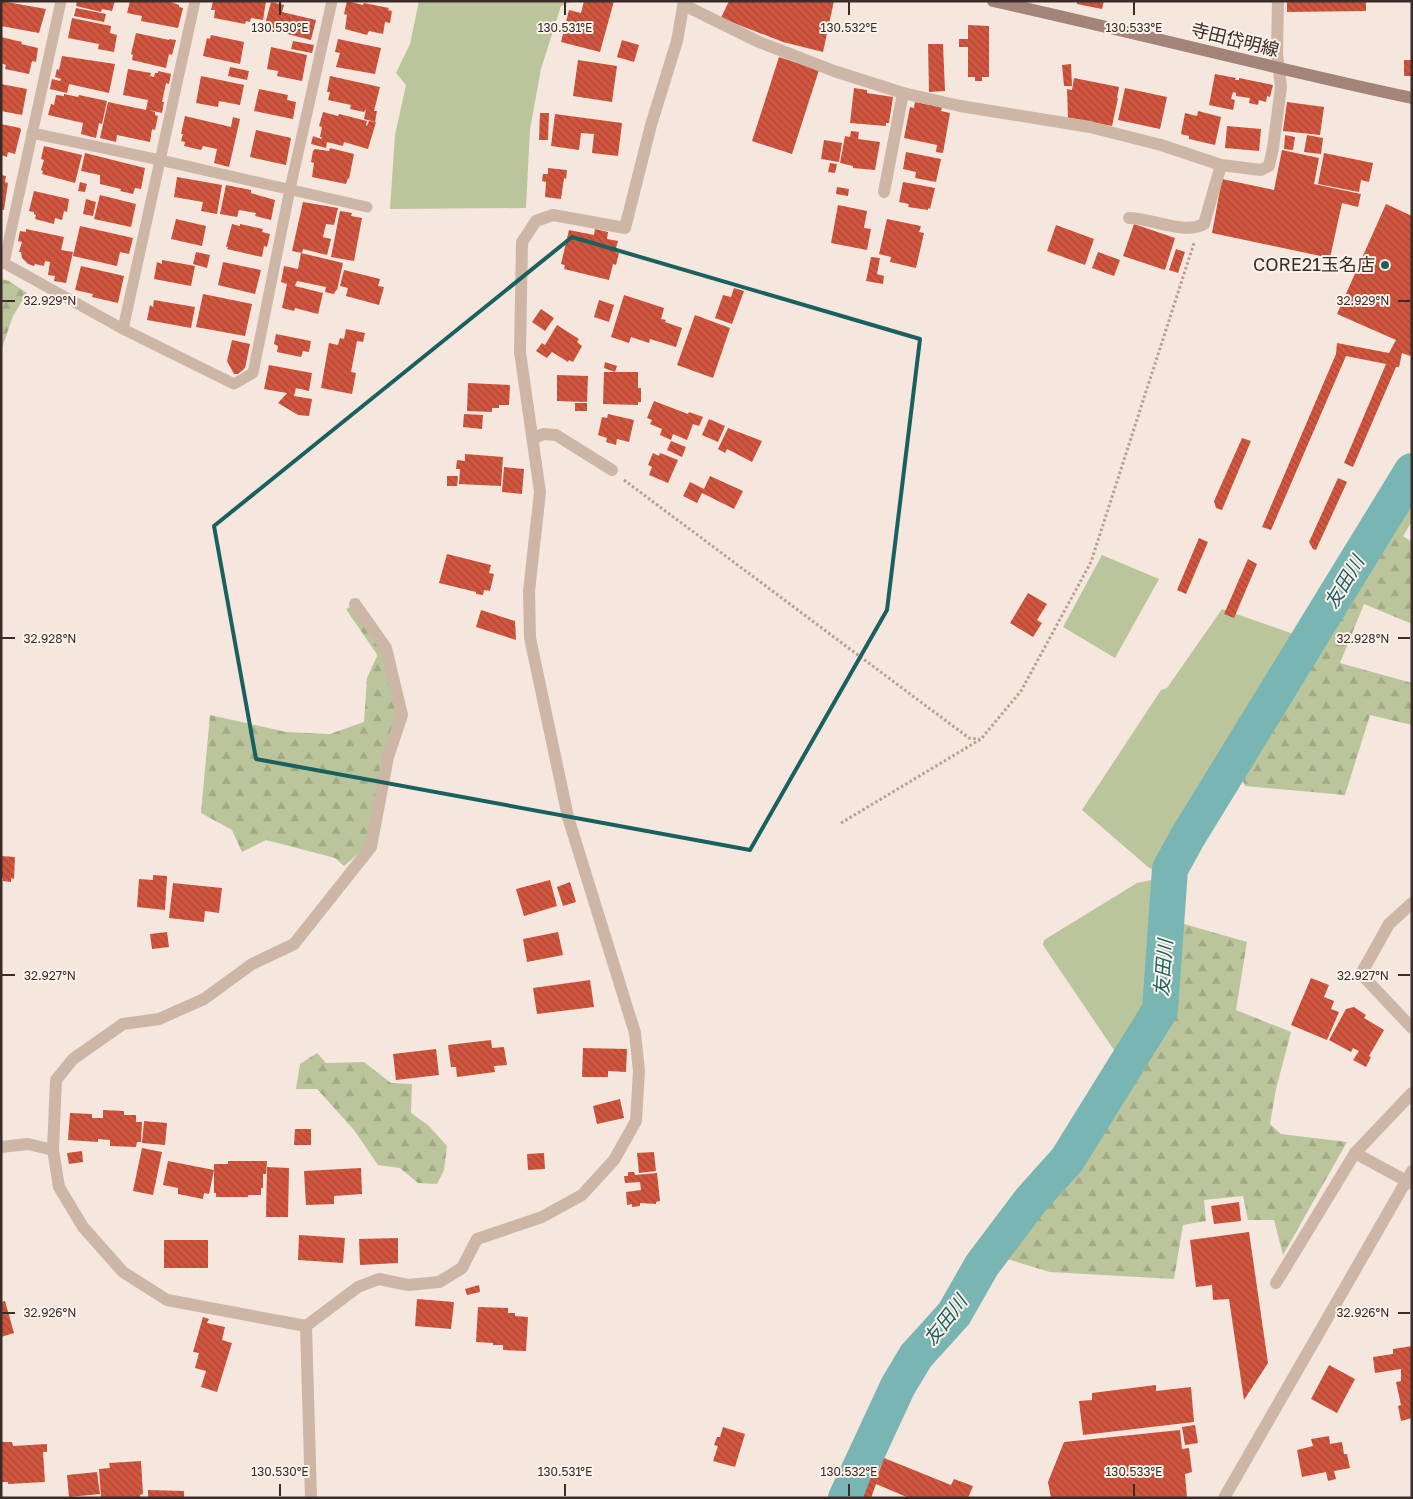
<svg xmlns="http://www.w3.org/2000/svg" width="1413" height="1499" font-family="'Golos Text','Noto Sans JP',sans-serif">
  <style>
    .green { fill: #bbc59b }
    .forest { fill: url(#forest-firs) }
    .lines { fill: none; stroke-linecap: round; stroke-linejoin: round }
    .river { stroke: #79b5b2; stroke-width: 36 }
    .building { fill: url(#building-back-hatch) }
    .path { stroke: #ba9f91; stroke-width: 3; stroke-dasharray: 2.5 2.5; stroke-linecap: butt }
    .service { stroke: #ceb6a7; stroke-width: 11 }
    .minor { stroke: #ceb6a7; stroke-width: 12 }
    .tertiary { stroke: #ceb6a7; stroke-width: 12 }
    .secondary { stroke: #a28478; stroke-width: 12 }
    .marked { fill: none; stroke: #1a605e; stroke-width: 4; stroke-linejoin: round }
    .ticks { fill: none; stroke: #3a2c28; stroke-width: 2 }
    .poi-dot { fill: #1a605e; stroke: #fbf2ea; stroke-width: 2 }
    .labels { text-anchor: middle; stroke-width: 4; stroke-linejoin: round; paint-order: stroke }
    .street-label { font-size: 18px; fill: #3a2c28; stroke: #fbf2ea }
    .poi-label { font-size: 18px; fill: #3a2c28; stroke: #fbf2ea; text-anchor: end }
    .water-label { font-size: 19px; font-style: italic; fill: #1a605e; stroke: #fbf2ea }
    .ticks-label { font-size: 12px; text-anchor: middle; fill: #3a2c28; stroke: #fbf2ea; stroke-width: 4; stroke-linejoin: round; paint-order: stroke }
  </style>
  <defs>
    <pattern id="forest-firs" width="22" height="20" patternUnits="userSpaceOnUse" patternTransform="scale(1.25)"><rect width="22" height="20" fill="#bbc59b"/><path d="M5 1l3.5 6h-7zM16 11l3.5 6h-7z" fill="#a2a986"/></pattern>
    <pattern id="building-back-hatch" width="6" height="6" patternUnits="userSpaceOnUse" patternTransform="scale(1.25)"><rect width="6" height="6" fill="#d1563f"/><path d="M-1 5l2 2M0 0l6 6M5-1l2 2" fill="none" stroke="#ab4735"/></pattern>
  </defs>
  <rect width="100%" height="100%" fill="#f5e7dd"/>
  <g class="green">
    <path d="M419,1H573L561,6L541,69L530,129L526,208L390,209L395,135L406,85L396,73L410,44Z"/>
    <path d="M1102,555L1159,579L1115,658L1063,627Z"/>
    <path d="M1222,609L1305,638L1186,832L1163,875L1148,867L1082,810L1161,690L1167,688Z"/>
    <path d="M1161,878L1155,1007L1116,1053L1043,945L1044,940L1137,883Z"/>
  </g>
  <g class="forest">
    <path d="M1,279L9,281L27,293L13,316L1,351Z"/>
    <path d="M1412,481V521L1403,536L1412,542V624L1364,604L1340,663L1412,683V725L1370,715L1345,795L1245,786L1238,770L1254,739Z"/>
    <path d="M352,606L383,651L398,715L367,846L344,866L335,858L266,840L242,852L232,830L201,813L210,715L286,732L330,734L364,722L367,678L377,656L376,653L346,609Z"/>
    <path d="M1177,922L1247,942L1236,1010L1291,1032L1276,1089L1270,1124L1281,1134L1347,1142L1283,1255L1274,1220H1248L1243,1196L1204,1200L1206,1221L1183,1225L1174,1279L1050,1272L1004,1258L1057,1188L1168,1011Z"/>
    <path d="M317,1053L326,1063L364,1062L391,1083L412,1084L411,1113L428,1125L447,1146L444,1170L437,1184L418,1183L400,1168L378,1165L354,1130L317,1089H296L300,1064Z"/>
  </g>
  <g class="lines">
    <path class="river" d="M846,1498L898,1386L916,1356L954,1314L982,1265L1031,1200L1067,1160L1160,1010L1170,869L1187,838L1412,471"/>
  </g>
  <g class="building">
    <path d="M1,1L46,9L39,33L1,26Z"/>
    <path d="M77,1H115L112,11L102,9L101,12L76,6Z"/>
    <path d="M130,1H168L179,5V7L183,8L178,28L141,21L142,16L127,13Z"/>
    <path d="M213,1H266L263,20L251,18L250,22L246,21L245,24L214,18L215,10H211Z"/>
    <path d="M347,1L363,5L364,3L389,8L388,10L392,11L390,23L385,22L383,34L369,31L367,35L345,29L347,15L344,14Z"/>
    <path d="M584,1H614L600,52L561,42L569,10L581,13Z"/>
    <path d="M729,1H834L823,52L783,42L721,18Z"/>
    <path d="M1077,1H1104L1102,9L1077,4Z"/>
    <path d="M1287,1H1366V11L1287,12Z"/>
    <path d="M271,2L284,5L282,12L316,20L311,40L264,28Z"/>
    <path d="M76,8L106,14L104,22L74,16Z"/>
    <path d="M72,18L111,26L110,33L117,35L114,52L98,49L99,44L68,38Z"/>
    <path d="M968,25L989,26V77H982V81H975V77H968V47H959V39H968Z"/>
    <path d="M136,33L169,40V39L176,40L172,55L169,54L166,68L132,60L133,55L131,54Z"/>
    <path d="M211,35L244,42L240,64L203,56L207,38L210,39Z"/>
    <path d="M1,37L22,42L21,44L38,48L36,62L32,61L29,74L5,69L6,65L1,63Z"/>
    <path d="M338,39L381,48L375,74L336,67L340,53L335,52Z"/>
    <path d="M622,40L639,45L634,62L617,57Z"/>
    <path d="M293,41L314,45L312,53L291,49Z"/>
    <path d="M928,44H943L945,91L929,92Z"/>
    <path d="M271,47L307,55L302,81L277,76L278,71L267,69Z"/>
    <path d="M62,56L115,64L109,93L69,84L67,93L50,89L52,79L60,81L61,79L55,77L57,69L59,70Z"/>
    <path d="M779,57L819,70L792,154L752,141Z"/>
    <path d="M578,60L617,66L612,102L573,96Z"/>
    <rect x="1404" y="60" width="8" height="16"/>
    <path d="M1071,64L1072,86H1064L1062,65Z"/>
    <path d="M230,67L249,71L247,80L228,76Z"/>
    <path d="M128,69L151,73L150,76L154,77L155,73H158V71L171,74L169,84L166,83L162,102H164L162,113L149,110L155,112V115L158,116L155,130L152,129L150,142L117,135L116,142L100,138L108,102L146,110L148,100L123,95Z"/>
    <path d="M1215,74L1236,78L1235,80H1239V78L1273,85L1270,97L1267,96L1266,102L1259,100L1258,105L1249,103L1250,98L1236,96V93L1233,92L1231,99L1235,100L1233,110L1209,105Z"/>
    <path d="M201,76L244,85L240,105L219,101L218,107L196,103Z"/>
    <path d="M330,76L380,87L374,111H377L375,122L364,119L366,109L364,112L350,109L351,105L328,100L330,92H327Z"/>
    <path d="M1074,78L1119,87L1117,98H1118L1112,126L1068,118L1067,89L1072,90Z"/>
    <path d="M1,84L27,89L22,115L1,111Z"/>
    <path d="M854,88L867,90V93L893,97L889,123H886V126L850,123Z"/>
    <path d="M1125,88L1167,97L1160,129L1118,120Z"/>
    <path d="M259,89L288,95L287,100L296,102L293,119L254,111Z"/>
    <path d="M64,94L78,97L79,95L107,101L102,124L99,123L96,138L81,134L83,123L48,115L51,104L54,105L56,95L64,96Z"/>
    <path d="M915,102L942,107L941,111L950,113L943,153L936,152L937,145L904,138L910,107L914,108Z"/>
    <path d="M1287,102L1324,107L1320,135L1283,131Z"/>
    <path d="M1198,111L1221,117L1215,145L1189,139V136L1181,134L1185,113L1197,116Z"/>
    <path d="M323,112L338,116L339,114L367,121L366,125L367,126L369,121L376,122L368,149L344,142L343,146L327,142L326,148L311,144L313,136L321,139L322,137H320L322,127L319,126Z"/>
    <path d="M540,113H549L548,140H539Z"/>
    <path d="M555,114L622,123L618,156L592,153L594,134L581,133L579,150L551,146Z"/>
    <path d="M185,116L231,127L233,117L240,119L229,167L214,163L217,149L203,146L201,150L184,146L185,142L181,141L183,134H181Z"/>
    <path d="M1,124L20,128L21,130L15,154L8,152L7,157L1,155Z"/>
    <path d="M1227,126L1261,129L1259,151L1225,148Z"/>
    <path d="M256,130L291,138L286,165L250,157Z"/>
    <path d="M851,131L859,132L858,139L880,142L875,170L853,168V166L840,163L845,136L850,137Z"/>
    <path d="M1285,135L1295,137L1293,150L1284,149Z"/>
    <path d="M1307,135L1323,138L1321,154L1304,152Z"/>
    <path d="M824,140L842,143L839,162L821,159Z"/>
    <path d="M44,146L82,155L75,183L42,174L43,171L41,170L44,160L41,159Z"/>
    <path d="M330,148L354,154L349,179L348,178L346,184L312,177L314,163L311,162L313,151L315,149L329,151Z"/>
    <path d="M1282,150L1319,158L1314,184L1361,194L1358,207L1342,203L1330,258L1212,233L1222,179L1274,190Z"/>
    <path d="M906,152L941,159L936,182L915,178L916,172L903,169Z"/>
    <path d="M85,153L145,168L141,189L135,188L133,194L120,191L121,189L100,184V175L81,171Z"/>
    <path d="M1324,153L1373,163L1369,182L1361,180L1359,192L1318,184Z"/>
    <path d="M830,163L837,164L835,173L828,172Z"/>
    <path d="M548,168L567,170L566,179L564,178L561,199L545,197L546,182L542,181L543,174H548Z"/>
    <path d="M1,175L6,176L5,182L8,183L4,210H1Z"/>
    <path d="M177,177L222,185L217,214L201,211L203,202L174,197Z"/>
    <path d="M80,182L87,184L85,192L78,191Z"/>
    <path d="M903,182L935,188L930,209L928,208V210L908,207L909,204L899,202Z"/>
    <path d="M226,185L251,190V193L275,200L271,220L255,216L256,213L239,210L237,217L220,214Z"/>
    <path d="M837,187L849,189L848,196L836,194Z"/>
    <path d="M34,191L69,199L67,212L64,211L62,220L55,218L54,224L35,219L36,215L34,214V212L29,211Z"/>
    <path d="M100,195L136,204L131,227L94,219Z"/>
    <path d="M86,199L96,202L93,216L83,214Z"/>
    <path d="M303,202L338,208L334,225L326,224L323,237L331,239L327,255L303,249L302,253L292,251Z"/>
    <path d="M1386,204L1412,216V353L1410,356L1402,353L1399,367H1396L1353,467L1344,463L1386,364L1346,356L1271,530L1262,527L1336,354L1337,343L1389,353L1396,340L1337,314Z"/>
    <path d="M838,205L867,211L864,228L871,229L867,250L831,243Z"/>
    <path d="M340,211L352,213L351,216L362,218L354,261L331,257Z"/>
    <path d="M176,219L206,226L202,246L171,239Z"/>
    <path d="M887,219L921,226L919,232L924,233L916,268L890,262L891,257L879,254Z"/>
    <path d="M232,224L240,226V224L263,229L262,232L270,234L267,247L264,246L262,257L227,249L228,247H226Z"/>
    <path d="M1134,224L1175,238L1165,270L1123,256Z"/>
    <path d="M1056,225L1094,239L1085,265L1047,251Z"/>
    <path d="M80,226L133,238L129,254L120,252L117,266L73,256Z"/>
    <path d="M26,229L64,237L61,250L73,252L66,283L54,281L55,276L48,275L50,262L45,261L44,266L35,264L34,266L28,264L22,258L21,252H19L22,242L18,241L20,231L26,232Z"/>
    <path d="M595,229L608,232L607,239L618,241L615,252L619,253L616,265L613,264L609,280L564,269L565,265L561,264L569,230L594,235Z"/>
    <path d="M1176,249L1185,252L1178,273L1169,270Z"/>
    <path d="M196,252L210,255L207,268L193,264Z"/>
    <path d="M1098,252L1120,260L1114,276L1092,268Z"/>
    <path d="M301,253L343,263L337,290H336L334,294L325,292L326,287L297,281L295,286L323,293L318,314L295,308L294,311L282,308L287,284L281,282L284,266L298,269Z"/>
    <path d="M871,257L880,258L877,274L884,276L883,284L866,281Z"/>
    <path d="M162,260L195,266L191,286L154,279L157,262L162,264Z"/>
    <path d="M223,262L261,270L255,294L218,285Z"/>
    <path d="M81,266L124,276L118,303L92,297L93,294L75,290Z"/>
    <path d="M344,270L380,279L378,286L384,287L379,305L346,296L348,288L340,286Z"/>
    <path d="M734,288L744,291L732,324L715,318L723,295L731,297Z"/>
    <path d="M203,294L252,304L245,336L196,327Z"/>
    <path d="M624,295L664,308L661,319L666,320L665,322L682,328L676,347L650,339L649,343L631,337L629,343L611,337Z"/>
    <path d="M154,300L195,307L191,328L147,320L150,305L153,307Z"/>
    <path d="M599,300L614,305L609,322L594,317Z"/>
    <path d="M541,309L554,318L545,331L532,322Z"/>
    <path d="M695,315L730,328L713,378L677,365Z"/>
    <path d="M557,325L579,339L577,342L582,346L573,362L569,360L568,362L552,352L547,358L536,351L542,343L545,345Z"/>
    <path d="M346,329L365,333L363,342L357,341L351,372L356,373L352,394L321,388L329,343L338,345L340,338L344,339Z"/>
    <path d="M276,334L311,341L309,352L303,351L301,357L277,352L278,346L274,344Z"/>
    <path d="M232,340L250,344L245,368L238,374H234L227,361Z"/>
    <path d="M605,362L617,366L615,372L604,368Z"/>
    <path d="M269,365L312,373L309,391L296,388L294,396L312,399L309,416L298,415L278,403L287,393L264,389Z"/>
    <path d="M604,372H638V388H641V402H638V405L603,404Z"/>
    <path d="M557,375L588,376L587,402L557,401Z"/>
    <path d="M468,383L510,385L509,405H499V408H492V412L467,411Z"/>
    <path d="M654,401L688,414L689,412L703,417L699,426L693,424L687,440L673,434L671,440L660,435L662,429L650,424L652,420L647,418Z"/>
    <rect x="575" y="403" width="12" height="8"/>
    <path d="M464,414L483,415L482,429L463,427Z"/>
    <path d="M608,414L634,420L629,442L617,439L616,445L606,442L607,438L598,435L602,417L607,418Z"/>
    <path d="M709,419L725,426L718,442L702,435Z"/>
    <path d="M728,428L762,441L752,462L727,449L725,453L718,449Z"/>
    <path d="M1242,438L1251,441L1222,510L1216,508L1214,501Z"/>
    <path d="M671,441L686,447L682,457L667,450Z"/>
    <path d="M653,453L659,456L660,453L678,460L668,483L649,475L652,467L648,465Z"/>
    <path d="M465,454L503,457L501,486L459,484L460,469H456L457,460L465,461Z"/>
    <path d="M504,467L524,469L522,494L502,492Z"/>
    <path d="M447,476H458L457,486H447Z"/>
    <path d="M710,476L743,491L734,509L702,493L697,503L683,496L690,482L704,489Z"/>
    <path d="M1338,478L1347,482L1316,550L1313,549L1309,542Z"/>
    <path d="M1199,538L1208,542L1186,594L1177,590Z"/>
    <path d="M447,554L491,565L489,573L494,574L490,591L484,590L483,595L476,594V592L439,583Z"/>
    <path d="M1248,559L1257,564L1234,618L1224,614Z"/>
    <path d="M1028,593L1047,604L1037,620L1042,623L1033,637L1010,623Z"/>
    <path d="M481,610L515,621L516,640L476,627Z"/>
    <path d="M1,856L15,857L14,879L11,878V882L3,881V878H1Z"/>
    <path d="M153,875L167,876L165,910L137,907L139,879L153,880Z"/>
    <path d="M550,880L557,906L524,916L516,889Z"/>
    <path d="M570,882L576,902L563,906L557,887Z"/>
    <path d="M173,883L222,888L219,913L205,911L204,922L169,918Z"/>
    <path d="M167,932L169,947L152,949L150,934Z"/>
    <path d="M558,932L563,955L527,962L523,939Z"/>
    <path d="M1311,978L1329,985L1324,997L1334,1001L1331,1009L1339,1012L1327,1040L1291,1025Z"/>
    <path d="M590,980L594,1007L537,1014L533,988Z"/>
    <path d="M1354,1007L1366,1015L1364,1018L1384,1030L1369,1056L1371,1057L1366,1067L1353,1060L1359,1051L1353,1048L1351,1052L1329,1040L1346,1009Z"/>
    <path d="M491,1040L492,1048L504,1047L507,1065L494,1066L495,1072L457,1077L456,1067H451L448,1045Z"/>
    <path d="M583,1048L627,1049L626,1072L608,1071V1077H582Z"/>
    <path d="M436,1049L439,1075L396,1080L393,1054Z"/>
    <path d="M620,1099L624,1118L597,1124L593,1106Z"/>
    <path d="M103,1110L124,1111V1115H136V1122H142L141,1142H137L136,1147L110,1146V1140L98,1139V1142L68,1140L70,1113L92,1114V1118H103Z"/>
    <path d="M144,1121L167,1123L165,1145L142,1143Z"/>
    <path d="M295,1129H311V1145H294Z"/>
    <path d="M142,1148L162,1152L153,1195L133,1191Z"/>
    <path d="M82,1151L83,1162L69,1164L67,1153Z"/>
    <path d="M654,1152L656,1171L639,1173L637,1153Z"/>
    <path d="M544,1153L545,1169L528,1170L527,1154Z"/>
    <path d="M168,1161L214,1170L209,1194L204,1193L203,1199L178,1194V1188L163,1185Z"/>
    <path d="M228,1161H267L266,1174H263V1188H261V1195H248V1197H216V1193H214V1164H228Z"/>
    <path d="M267,1167L289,1168L288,1217H266Z"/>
    <path d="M361,1168L362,1194L334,1196V1204L306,1205L304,1171Z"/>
    <path d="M628,1172H634L635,1175L657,1173L660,1201L656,1202V1204L640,1203V1206L632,1207V1204L627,1205L626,1192L641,1190L640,1182L625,1183L624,1176H628Z"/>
    <path d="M1239,1202L1241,1221L1214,1224L1211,1206Z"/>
    <path d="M1249,1232L1268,1363L1244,1400L1229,1299L1213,1300L1212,1285L1196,1287L1190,1240Z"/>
    <path d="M299,1235L345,1238L343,1263L298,1260Z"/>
    <path d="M398,1238V1263L360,1265L359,1239Z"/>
    <rect x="164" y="1240" width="44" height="28"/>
    <path d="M479,1285L480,1292L467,1295L465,1289Z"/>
    <path d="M417,1299L454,1302L451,1329L415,1326Z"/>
    <path d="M5,1301L14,1333L1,1337V1302Z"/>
    <path d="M478,1307L508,1308V1313H515V1316L528,1317L526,1351L503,1350V1345H493V1343L476,1342Z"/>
    <path d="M203,1317L209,1319L207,1323L225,1327L222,1340L232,1343L217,1392L201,1387L206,1371L195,1368L199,1353L193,1352Z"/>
    <path d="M1412,1346V1418L1401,1421L1398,1406L1401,1405L1396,1382L1401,1381V1369L1375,1373L1373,1357L1393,1354V1349Z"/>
    <path d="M1329,1365L1355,1379L1337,1413L1311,1399Z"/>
    <path d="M1156,1385V1391L1191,1387L1194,1422L1083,1435L1079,1401L1092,1400V1393Z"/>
    <path d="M1195,1425L1198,1443L1185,1445L1182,1427Z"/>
    <path d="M723,1427L745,1434L735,1467L713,1461L718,1446L714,1445L717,1437H720Z"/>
    <path d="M1180,1430L1182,1449L1189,1448L1192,1472L1185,1474L1187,1498H1051L1048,1482L1064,1442Z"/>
    <path d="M1329,1436L1330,1444L1342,1442L1344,1454H1347L1350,1468L1334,1471L1336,1479L1328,1481L1326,1472L1302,1477L1297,1450L1313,1446L1311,1439Z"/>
    <path d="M1,1442H12L13,1446L47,1444V1452H43L45,1482L8,1484V1482H1Z"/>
    <path d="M884,1458L951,1485L954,1479L973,1486L968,1498H909L876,1484L871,1498H863L872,1475L877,1477Z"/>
    <path d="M141,1461L143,1494L140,1495V1498L101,1497L99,1469L110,1468L109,1463Z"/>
    <path d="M97,1472L100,1494L69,1497L67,1475Z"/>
    <path d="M148,1490L184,1491V1498H148Z"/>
  </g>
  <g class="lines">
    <g class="path">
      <path d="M624,480L969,738L979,739"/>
      <path d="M841,823L981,739L1021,691L1091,562L1194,243"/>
    </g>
    <g class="service">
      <path d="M61,1L4,263L123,329L234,384L253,373L290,189L332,1"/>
      <path d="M32,133L160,160L367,207"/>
      <path d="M123,329L195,1"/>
    </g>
    <g class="minor">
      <path d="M684,5L759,42L834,71L903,93L960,106L1090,127L1161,145L1221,165L1261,170L1269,166L1273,148L1281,87L1277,53L1278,1"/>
      <path d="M884,192L903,93"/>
      <path d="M1129,218C1151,218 1184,235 1204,224L1221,165"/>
      <path d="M1,261L4,263"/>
      <path d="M533,438L544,434L556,435L612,470"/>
      <path d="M1412,903L1389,924L1361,974L1412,1028"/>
      <path d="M1,1147L28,1144L53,1150L59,1187L83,1227L123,1272L167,1300L306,1326L358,1287L379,1279L408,1285L439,1282L462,1268L477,1239L542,1217L582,1195L614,1160L636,1121L639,1071L635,1033L568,817L530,638L529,591L540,492L520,352L522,242L536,221L553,215L625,228L651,125L677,41L684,1"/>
      <path d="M53,1150L56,1080L73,1059L123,1024L159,1019L204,999L252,964L294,944L371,847L388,757L402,715L386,648L355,604"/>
      <path d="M1355,1153L1412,1184"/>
      <path d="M1276,1283L1355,1153L1412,1093"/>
      <path d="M306,1326L311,1498"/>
    </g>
    <path class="tertiary" d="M1224,1498L1412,1171"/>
    <path class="secondary" d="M993,1C1133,32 1272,68 1412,98"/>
  </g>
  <path class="marked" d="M572,237L920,339L887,610L750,850L256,759L214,526Z"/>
  <path class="ticks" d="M280,2V15M565,2V15M849,2V15M1134,2V15M2,301H15M1398,301H1410M2,638H15M1398,638H1410M2,975H15M1398,975H1410M2,1313H15M1398,1313H1410M280,1484V1496M565,1484V1496M849,1484V1496M1134,1484V1496"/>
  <circle class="poi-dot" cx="1385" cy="265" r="5"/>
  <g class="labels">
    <g class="street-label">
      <text transform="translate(1235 40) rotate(14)" y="6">寺田岱明線</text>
    </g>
    <g class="poi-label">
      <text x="1375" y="271">CORE21玉名店</text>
    </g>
    <g class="water-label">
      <text transform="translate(1344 582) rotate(-59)" y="7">友田川</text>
      <text transform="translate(1163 968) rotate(-86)" y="7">友田川</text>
      <text transform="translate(945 1320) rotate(-52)" y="7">友田川</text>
    </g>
  </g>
  <g class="ticks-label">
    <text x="280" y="32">130.530°E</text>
    <text x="565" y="32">130.531°E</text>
    <text x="849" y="32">130.532°E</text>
    <text x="1134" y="32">130.533°E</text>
    <text x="50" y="305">32.929°N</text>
    <text x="1363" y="305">32.929°N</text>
    <text x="50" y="643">32.928°N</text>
    <text x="1363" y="643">32.928°N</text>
    <text x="50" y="980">32.927°N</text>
    <text x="1363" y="980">32.927°N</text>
    <text x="50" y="1317">32.926°N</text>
    <text x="1363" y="1317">32.926°N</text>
    <text x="280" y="1476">130.530°E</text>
    <text x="565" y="1476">130.531°E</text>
    <text x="849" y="1476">130.532°E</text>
    <text x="1134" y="1476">130.533°E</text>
  </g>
  <rect width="1413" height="1499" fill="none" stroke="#3a2c28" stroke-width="5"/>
</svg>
